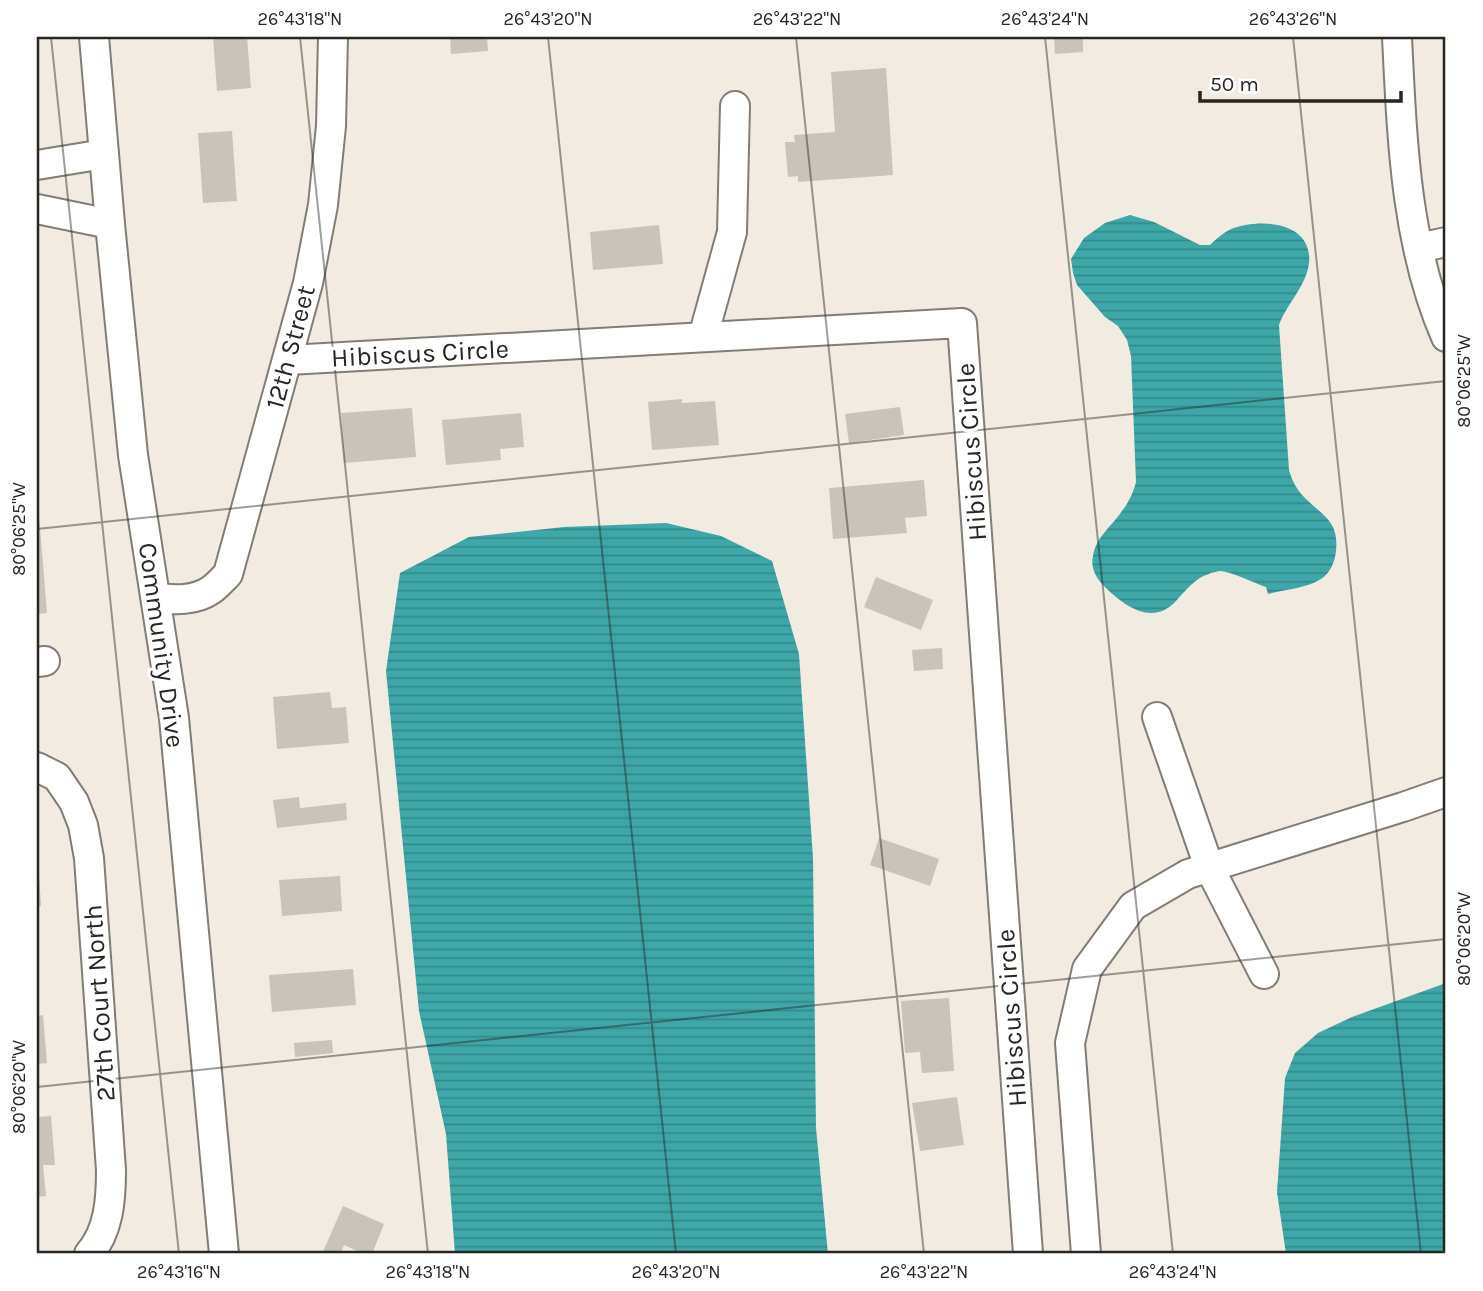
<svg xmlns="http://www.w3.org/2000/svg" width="1483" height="1291" font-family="Karla,sans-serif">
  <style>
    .water { fill: url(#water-rules) }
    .building { fill: #c9c4ba }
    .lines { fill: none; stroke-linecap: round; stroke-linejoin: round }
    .minor-casing { stroke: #827d74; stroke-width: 32 }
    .minor { stroke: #fff; stroke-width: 28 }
    .ticks { fill: none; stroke: #282623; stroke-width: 2; stroke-opacity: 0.45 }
    .labels { text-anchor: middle; stroke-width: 7; stroke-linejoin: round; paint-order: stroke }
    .street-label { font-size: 26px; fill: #282623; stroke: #fff }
    .neatline { fill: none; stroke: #282623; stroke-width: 2.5 }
    .ticks-label { font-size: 18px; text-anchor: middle; fill: #282623 }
  </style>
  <defs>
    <pattern id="water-rules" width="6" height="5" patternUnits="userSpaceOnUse" patternTransform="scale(1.75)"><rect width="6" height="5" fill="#3ea8a9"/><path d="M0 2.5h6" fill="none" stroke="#348989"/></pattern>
  </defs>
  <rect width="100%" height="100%" fill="#f1ebe1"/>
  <g class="water">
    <path d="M1130,215L1154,222L1200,245H1210C1216,239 1223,233 1231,229C1260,218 1313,221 1309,263C1306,287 1287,303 1279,325L1289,470C1292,481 1297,490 1305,498C1324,517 1339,521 1336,551C1335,562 1330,573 1321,579C1305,589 1285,589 1268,594L1266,587C1254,583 1230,571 1220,571C1219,571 1210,573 1209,574C1195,578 1186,590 1176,601C1153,626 1126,607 1107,589C1097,580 1090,569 1093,556C1096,537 1112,526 1122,511C1129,502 1133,493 1136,482L1131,356L1127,340L1118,326L1105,317L1077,285L1073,273L1071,259L1084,238L1105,223Z"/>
    <path d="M666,523L721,536L772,561L799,654L813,858L816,1128L828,1254H455L446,1134L419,1011L386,671L400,573L469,537L564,527Z"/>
    <path d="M1446,983V1254H1286L1277,1192L1285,1078L1295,1053L1318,1033L1352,1017Z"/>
  </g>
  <g class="building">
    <path d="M213,37H247L251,88L217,91Z"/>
    <path d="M450,37H487L488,51L451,54Z"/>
    <path d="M1054,37H1083V52L1055,54Z"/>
    <path d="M886,68L893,175L798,182V176L788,177L785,142H795L794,135L835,132L831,72Z"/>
    <path d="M232,131L237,201L203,203L198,133Z"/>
    <path d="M659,225L663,264L593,270L590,232Z"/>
    <path d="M682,399V403L715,401L719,445L652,450L648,402Z"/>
    <path d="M900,407L904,435L849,443L845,414Z"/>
    <path d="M412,408L416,457L344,463L341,413Z"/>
    <path d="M521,413L524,447L500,449L501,460L446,465L442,420Z"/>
    <path d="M924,480L927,516L905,518L907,533L833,539L829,488Z"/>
    <path d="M37,515H39L47,613L37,614Z"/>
    <path d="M876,577L933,600L921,630L864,607Z"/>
    <path d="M942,648L943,669L914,671L912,650Z"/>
    <path d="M330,692L332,708L346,707L349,743L277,749L273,697Z"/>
    <path d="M299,797L300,808L346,803L347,820L277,828L273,800Z"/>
    <path d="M879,838L939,859L930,886L870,865Z"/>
    <path d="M37,874H39L41,906L37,907Z"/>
    <path d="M340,876L342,911L282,916L279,880Z"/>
    <path d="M353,969L356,1005L272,1012L269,975Z"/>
    <path d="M949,998L954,1071L922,1073L920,1052L905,1053L901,1001Z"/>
    <path d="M43,1015L47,1063L37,1064V1016Z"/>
    <path d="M332,1040L333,1053L295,1057L294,1043Z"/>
    <path d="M957,1097L964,1145L920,1151L912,1103Z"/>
    <path d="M37,1110H39V1117L51,1116L55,1165H43L46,1196L37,1197Z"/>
    <path d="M343,1206L384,1224L372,1254H364L344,1245L340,1254H322Z"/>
  </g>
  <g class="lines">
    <defs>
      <g id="minor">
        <path d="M94,37L110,224L133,455L174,718L224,1254"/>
        <path d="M1397,37C1402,137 1405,243 1446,337"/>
        <path d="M37,165L104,154"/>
        <path d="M37,209L110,224"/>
        <path d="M1419,248L1446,242"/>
        <path d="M703,337L732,232L735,106"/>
        <path d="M288,360L962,323L1028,1254"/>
        <path d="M156,598C175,600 195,601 211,590C217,586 223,579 228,574L308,283L323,205L331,126L333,37"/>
        <path d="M37,662L45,661"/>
        <path d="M1157,717L1209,867L1264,974"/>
        <path d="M37,767L57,777L74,802L83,825L89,858L111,1170C111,1200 109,1231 89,1254"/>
        <path d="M1086,1254L1070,1043L1087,969L1133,906L1188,874L1403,807L1446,792"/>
      </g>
    </defs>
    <use href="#minor" class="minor-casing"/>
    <use href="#minor" class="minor"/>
  </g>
  <path class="ticks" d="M51,37L179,1254M300,37L428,1254M548,37L676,1254M796,37L924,1254M1045,37L1173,1254M1293,37L1421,1254M37,529L1446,381M37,1087L1446,939"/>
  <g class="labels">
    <g class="street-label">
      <text transform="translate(290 347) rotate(-75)" y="9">12th Street</text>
      <text transform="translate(420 353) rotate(-3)" y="9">Hibiscus Circle</text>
      <text transform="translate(971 452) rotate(-94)" y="9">Hibiscus Circle</text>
      <text transform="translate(162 645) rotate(82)" y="9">Community Drive</text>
      <text transform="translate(99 1003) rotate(-94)" y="9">27th Court North</text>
      <text transform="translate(1011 1018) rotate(-94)" y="9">Hibiscus Circle</text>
    </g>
  </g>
  <rect width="1483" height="1291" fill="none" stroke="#ffffff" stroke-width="77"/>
  <path d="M1200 91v10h201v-10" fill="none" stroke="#282623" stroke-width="3.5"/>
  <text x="1210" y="91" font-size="21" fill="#282623" stroke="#ffffff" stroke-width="5" paint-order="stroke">50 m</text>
  <rect x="38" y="38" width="1406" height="1214" class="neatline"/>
  <g class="ticks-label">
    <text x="300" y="25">26°43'18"N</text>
    <text x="548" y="25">26°43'20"N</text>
    <text x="797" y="25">26°43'22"N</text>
    <text x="1045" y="25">26°43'24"N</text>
    <text x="1293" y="25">26°43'26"N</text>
    <text transform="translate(1464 381) rotate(-90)" y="6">80°06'25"W</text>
    <text transform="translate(19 529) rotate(-90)" y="6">80°06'25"W</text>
    <text transform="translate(1464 939) rotate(-90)" y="6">80°06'20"W</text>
    <text transform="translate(19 1087) rotate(-90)" y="6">80°06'20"W</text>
    <text x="179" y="1278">26°43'16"N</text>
    <text x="428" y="1278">26°43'18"N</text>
    <text x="676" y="1278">26°43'20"N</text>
    <text x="924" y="1278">26°43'22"N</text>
    <text x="1173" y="1278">26°43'24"N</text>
  </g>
</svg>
